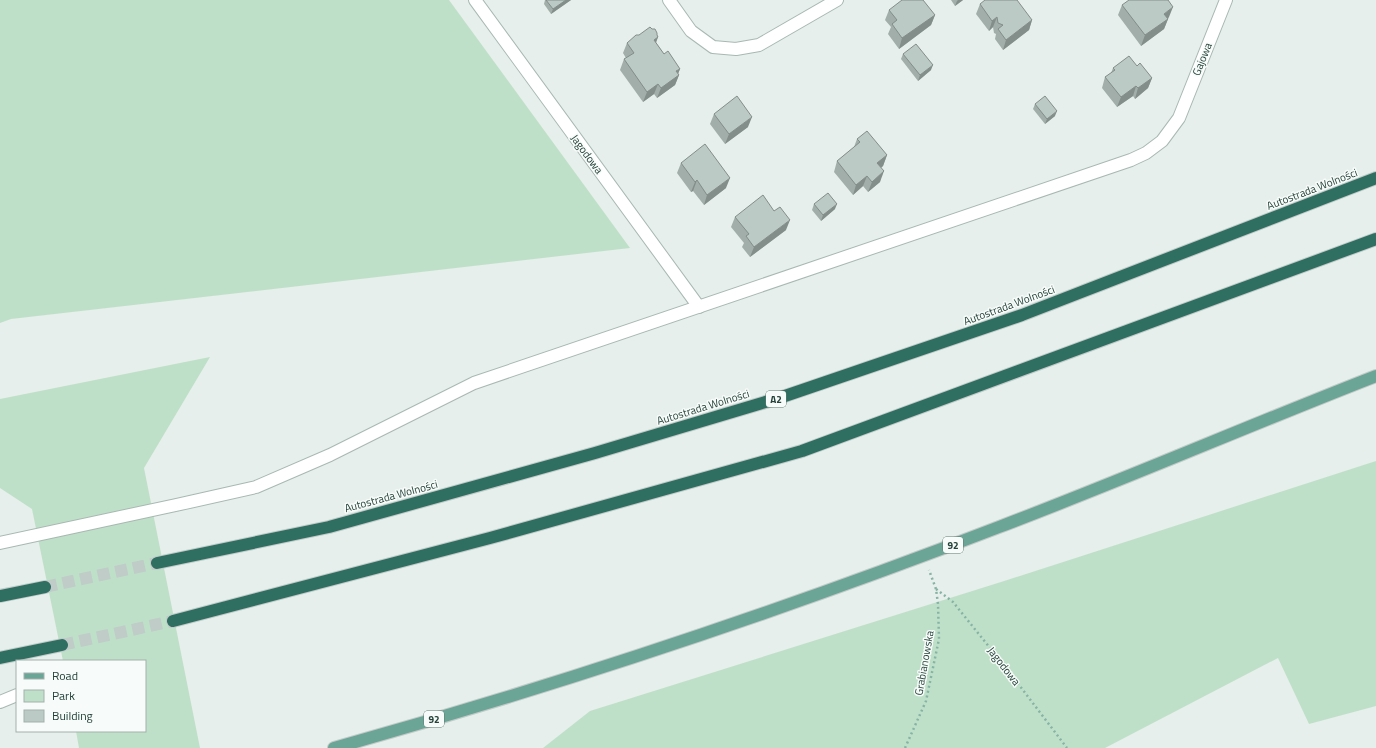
<svg xmlns="http://www.w3.org/2000/svg" width="1376" height="748" font-family="'Titillium Web',sans-serif">
  <style>
    .green { fill: #bfe0c8 }
    .lines { fill: none; stroke-linecap: round; stroke-linejoin: round }
    .highway-tunnel { stroke: #bfccc8; stroke-width: 12; stroke-dasharray: 12 6; stroke-linecap: butt }
    .minor-casing { stroke: #a8b8b2; stroke-width: 14 }
    .major-casing { stroke: #c2cac8; stroke-width: 14 }
    .highway-casing { stroke: #c2cac8; stroke-width: 14 }
    .path { stroke: #86b3a5; stroke-width: 2.5; stroke-dasharray: 2 3; stroke-linecap: butt }
    .minor { stroke: #fff; stroke-width: 12 }
    .major { stroke: #6aa596; stroke-width: 12 }
    .highway { stroke: #2f6f62; stroke-width: 12 }
    .wall { fill: #a1aea9 }
    .shaded-wall { fill: #838d89 }
    .building { fill: #bbcac4; stroke: #838d89 }
    .labels { text-anchor: middle; stroke-width: 3; stroke-linejoin: round; paint-order: stroke }
    .shield { fill: #f7fbf9; stroke: #637a73; stroke-width: 1 }
    .shield-label { font-size: 10px; font-weight: bold; fill: #24423a }
    .street-label { font-size: 11px; fill: #24423a; stroke: #f7fbf9 }
  </style>
  <rect width="100%" height="100%" fill="#e6efeb"/>
  <g class="green">
    <path d="M0,0H449L630,248L11,319L0,323Z"/>
    <path d="M210,357L144,468L200,748H79L76,731H145V661H63L32,509L0,488V399Z"/>
    <path d="M1376,461V706L1309,724L1278,658L1105,748H543L590,711L1001,582Z"/>
  </g>
  <g class="lines">
    <g class="highway-tunnel">
      <path d="M45,587L157,563"/>
      <path d="M62,645L173,621"/>
    </g>
    <defs>
      <g id="minor">
        <path d="M475,0L699,307"/>
        <path d="M669,0L691,31L713,47L736,49L759,45L837,0"/>
        <path d="M0,543L176,505L256,487L330,455L474,383L1131,160L1146,153L1162,141L1179,118L1226,0"/>
        <path d="M0,702L17,695"/>
      </g>
      <path id="major" d="M334,748C559,685 781,611 999,527C1126,479 1250,425 1376,376"/>
      <g id="highway">
        <path d="M157,563L329,527L595,453L779,398L1022,315L1376,178"/>
        <path d="M0,596L45,587"/>
        <path d="M173,621L490,538L802,451L1376,239"/>
        <path d="M0,658L62,645"/>
      </g>
    </defs>
    <use href="#minor" class="minor-casing"/>
    <use href="#major" class="major-casing"/>
    <use href="#highway" class="highway-casing"/>
    <g class="path">
      <path d="M936,589L953,602L1007,669L1067,748"/>
      <path d="M905,748L926,701L939,639L938,604L936,589L929,570"/>
    </g>
    <use href="#minor" class="minor"/>
    <use href="#major" class="major"/>
    <use href="#highway" class="highway"/>
  </g>
  <g class="wall">
    <path d="M545,0H571L551,14L544,4Z"/>
    <path d="M951,0H963L955,6Z"/>
    <path d="M980,4L1032,20L1029,30L1003,50L995,39L996,34L994,33L993,27L989,31L976,14Z"/>
    <path d="M1122,5L1169,17L1168,19L1164,29L1141,46L1118,15Z"/>
    <path d="M889,10L935,15L931,25L899,49L888,34L891,27L885,20Z"/>
    <path d="M639,35H657L658,37L656,43L664,54L680,69L678,74L679,75L675,85L657,98L654,94L643,102L620,70L624,59L626,58L623,53L627,43Z"/>
    <path d="M903,54L931,70L918,81L901,59Z"/>
    <path d="M1137,66L1152,78L1148,88L1135,99L1133,96L1117,107L1102,88L1105,77L1111,73L1113,68Z"/>
    <path d="M1035,104L1055,116L1045,124L1033,109Z"/>
    <path d="M714,114L748,127L725,144L710,124Z"/>
    <path d="M857,139L887,155L883,166L881,168L880,182L868,192L863,186L853,195L834,172L837,161L854,147Z"/>
    <path d="M681,163L726,188L704,205L693,191L691,192L677,173Z"/>
    <path d="M814,204L835,209L821,221L812,210Z"/>
    <path d="M735,217L786,230L750,257L742,247L744,243L731,227Z"/>
  </g>
  <g class="shaded-wall">
    <path d="M566,0H571L551,14L553,9Z"/>
    <path d="M958,0H963L955,6L957,1Z"/>
    <path d="M1173,7L1169,17L1160,24L1164,14Z"/>
    <path d="M935,15L931,25L899,49L902,38Z"/>
    <path d="M997,17L993,27L989,31L992,21Z"/>
    <path d="M1168,19L1164,29L1141,46L1145,35Z"/>
    <path d="M1032,20L1029,30L1003,50L1006,40Z"/>
    <path d="M658,37L654,47V40Z"/>
    <path d="M933,65L931,70L918,81L920,75Z"/>
    <path d="M680,69L677,76L679,75L675,85L657,98L661,88L676,71Z"/>
    <path d="M1152,78L1148,88L1135,99L1138,88Z"/>
    <path d="M658,84L654,94L643,102L647,92Z"/>
    <path d="M1136,86L1133,96L1117,107L1121,97Z"/>
    <path d="M1057,111L1055,116L1045,124L1047,119Z"/>
    <path d="M752,117L748,127L725,144L729,134Z"/>
    <path d="M887,155L883,166L874,173L877,163Z"/>
    <path d="M884,171L880,182L868,192L872,182Z"/>
    <path d="M867,176L863,186L853,195L856,185Z"/>
    <path d="M730,178L726,188L704,205L707,195Z"/>
    <path d="M697,180L693,191L691,192L695,182Z"/>
    <path d="M837,204L835,209L821,221L823,215Z"/>
    <path d="M790,220L786,230L750,257L754,247Z"/>
  </g>
  <g class="building">
    <path d="M546,0H566L553,9Z"/>
    <path d="M902,0H923L935,15L902,38L892,24L897,20L889,10Z"/>
    <path d="M985,0H1017L1032,20L1006,40L998,29L1003,25L998,23L997,17L992,21L980,4Z"/>
    <path d="M1129,0H1168L1173,7L1164,14L1168,19L1145,35L1122,5Z"/>
    <path d="M650,27L652,29H655L657,33V35L658,37L654,40L664,54L668,51L680,69L676,71L679,75L661,88L658,84L647,92L624,59L634,53L627,43L636,35H639Z"/>
    <path d="M916,44L933,65L920,75L903,54Z"/>
    <path d="M1129,56L1137,66L1140,63L1152,78L1138,88L1136,86L1121,97L1105,77L1115,70L1113,68Z"/>
    <path d="M737,96L752,117L729,134L714,114Z"/>
    <path d="M1045,96L1057,111L1047,119L1035,104Z"/>
    <path d="M867,131L887,155L877,163L884,171L872,182L867,176L856,185L837,161L860,142L857,139Z"/>
    <path d="M705,144L730,178L707,195L697,180L695,182L681,163Z"/>
    <path d="M828,193L837,204L823,215L814,204Z"/>
    <path d="M763,195L774,211L780,207L790,220L754,247L746,236L749,234L735,217Z"/>
  </g>
  <g class="labels">
    <g class="shield">
      <rect x="766" y="391" width="20" height="16" rx="3"/>
      <rect x="943" y="537" width="20" height="16" rx="3"/>
      <rect x="424" y="711" width="20" height="16" rx="3"/>
    </g>
    <g class="shield-label">
      <text x="776" y="403">A2</text>
      <text x="953" y="549">92</text>
      <text x="434" y="723">92</text>
    </g>
    <g class="street-label">
      <text transform="translate(1202 59) rotate(-68)" y="4">Gajowa</text>
      <text transform="translate(587 154) rotate(54)" y="4">Jagodowa</text>
      <text transform="translate(1312 189) rotate(-21)" y="4">Autostrada Wolności</text>
      <text transform="translate(1009 305) rotate(-20)" y="4">Autostrada Wolności</text>
      <text transform="translate(703 407) rotate(-17)" y="4">Autostrada Wolności</text>
      <text transform="translate(391 496) rotate(-15)" y="4">Autostrada Wolności</text>
      <text transform="translate(924 663) rotate(-80)" y="4">Grabianowska</text>
      <text transform="translate(1004 666) rotate(52)" y="4">Jagodowa</text>
    </g>
  </g>
  <rect x="16" y="660" width="130" height="72" fill="#f7fbf9" stroke="#a3b1ad"/>
  <rect x="24" y="673" width="20" height="6" fill="#6aa596" stroke="#a3b1ad"/>
  <text x="52" y="680" font-size="12" fill="#24423a">Road</text>
  <rect x="24" y="690" width="20" height="12" fill="#bfe0c8" stroke="#a3b1ad"/>
  <text x="52" y="700" font-size="12" fill="#24423a">Park</text>
  <rect x="24" y="710" width="20" height="12" fill="#bbcac4" stroke="#a3b1ad"/>
  <text x="52" y="720" font-size="12" fill="#24423a">Building</text>
</svg>
